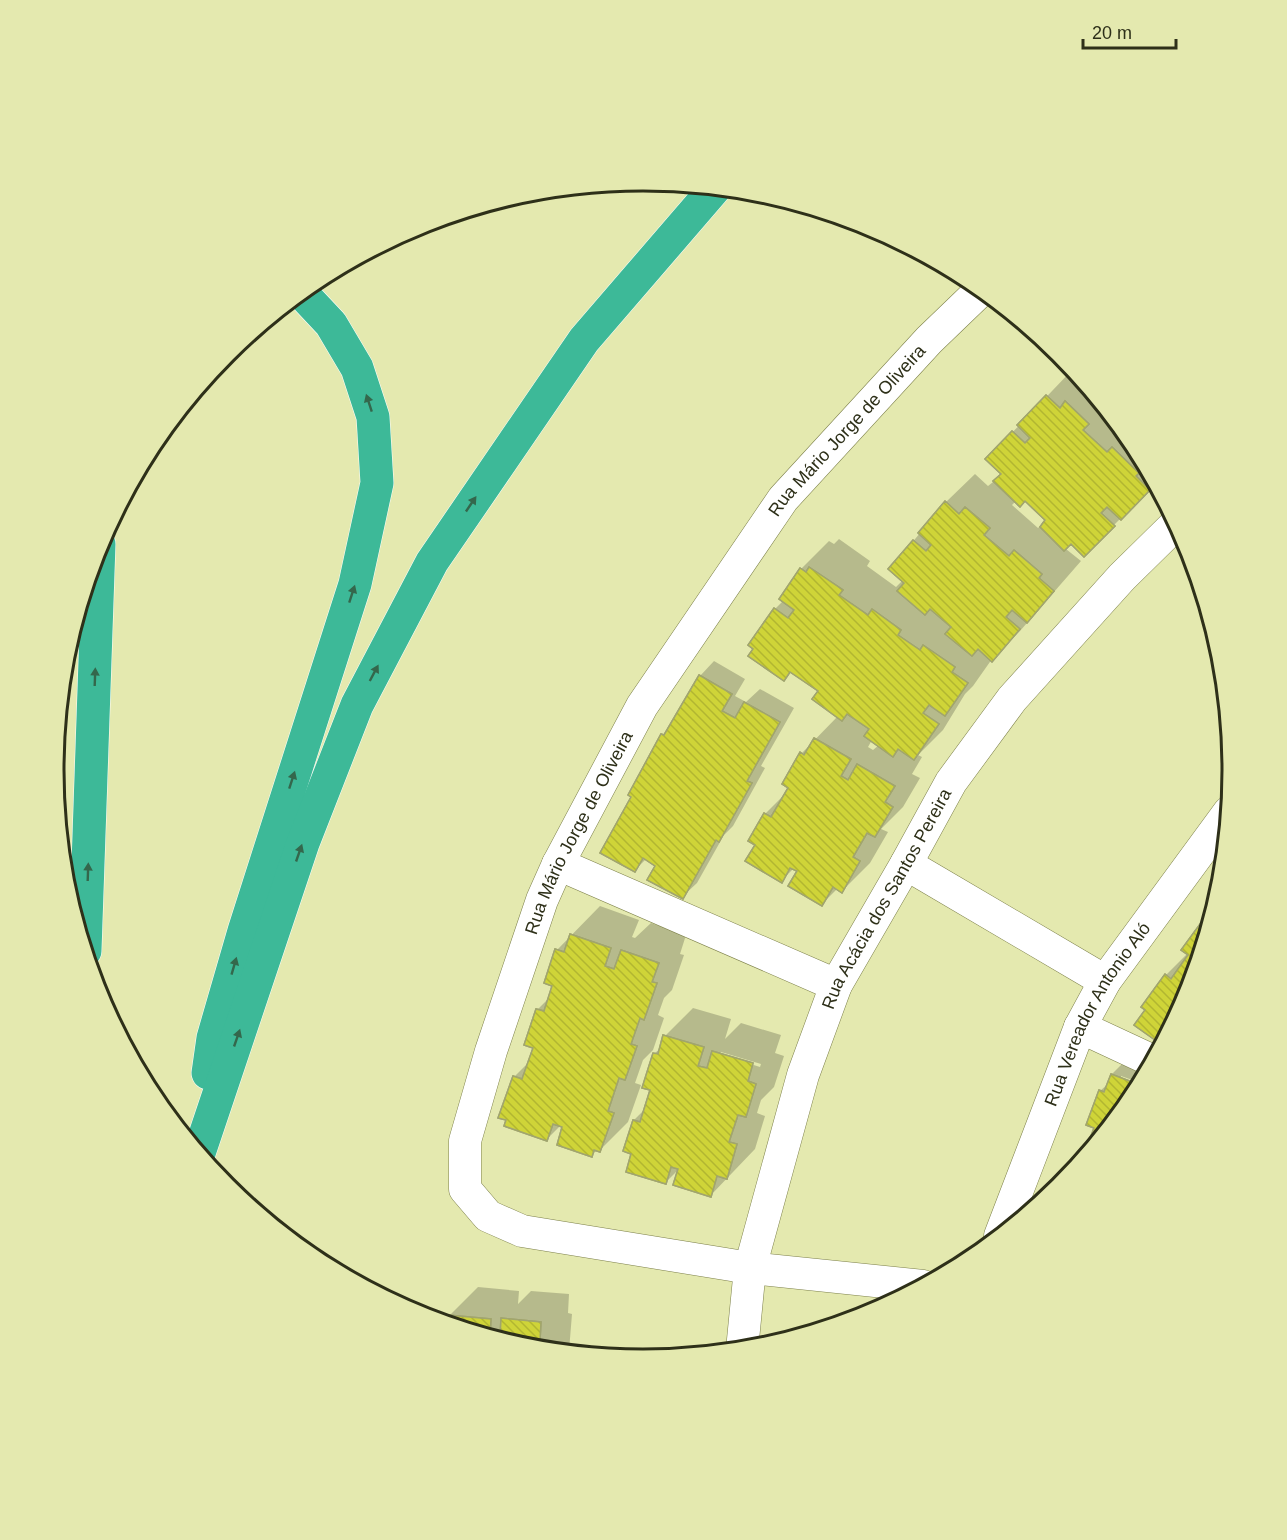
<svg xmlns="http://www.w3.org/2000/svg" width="1287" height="1540" font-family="Helvetica,sans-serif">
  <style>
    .shadow { fill: #0003; fill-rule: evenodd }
    .building { fill: url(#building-back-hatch); stroke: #a1a56e; stroke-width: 1.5; fill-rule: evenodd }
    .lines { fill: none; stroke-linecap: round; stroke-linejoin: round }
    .minor-casing { stroke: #7d804a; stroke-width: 33 }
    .motorway-casing { stroke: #fff; stroke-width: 34 }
    .minor { stroke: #fff; stroke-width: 32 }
    .motorway { stroke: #3db998; stroke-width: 33 }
    .oneway { fill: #34674c }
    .labels { text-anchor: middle; stroke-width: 5; stroke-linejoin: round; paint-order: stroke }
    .street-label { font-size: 18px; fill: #2e3019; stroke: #e4e9af }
    .rim { fill: none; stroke: #2e3019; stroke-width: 3 }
  </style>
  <defs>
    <pattern id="building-back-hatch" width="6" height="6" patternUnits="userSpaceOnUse" patternTransform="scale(1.5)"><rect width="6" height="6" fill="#cfd438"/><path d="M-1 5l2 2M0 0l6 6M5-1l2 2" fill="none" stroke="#b2b631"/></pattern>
  </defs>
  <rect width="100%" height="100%" fill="#e4e9af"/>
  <g class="shadow">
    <path d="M1073,369L1134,443L1156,483L1084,555L1071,543L1066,549L1081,561L1020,631L992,659L973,686L965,694L943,730L918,755L922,757L912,774L920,778L903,807L881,829L888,832L870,863L842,891L838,888L822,904L799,871L794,868L781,881L757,845L750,841L765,814L788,791L802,753L838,716L820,690L792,671L784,679L775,609L783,601L801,569L829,541L834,544L839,539L870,561L867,566L896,587L903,580L890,569L946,502L975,474L988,486L1003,474L987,459ZM1026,499L1048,520L1038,528L1012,505L1016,501ZM872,740L879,745L873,750L868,747Z"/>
    <path d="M714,661L745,679L735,696L746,702L760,689L794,708L761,766L765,768L733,826L724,835L697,883L682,897L658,865L646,859L635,870L633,797L663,735L671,727L700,676Z"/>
    <path d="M600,906L639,920L632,937L635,938L651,923L686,935L680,954L684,955L672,990L664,998L658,1015L664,1018L653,1050L643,1060L635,1083L641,1085L628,1122L600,1150H597L592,1155L564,1126L561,1125L547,1139L508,1119L514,1077L531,1060L535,1047L537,1010L550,997L554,985L557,950Z"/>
    <path d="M1214,912L1188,996L1147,1009L1166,975L1188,953L1204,921Z"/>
    <path d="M693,1008L731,1019L725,1039L741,1023L781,1035L775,1053L784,1056L774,1087L761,1100L757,1113L765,1116L755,1149L711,1195L680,1168L666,1182L633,1153L634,1120L646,1108L652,1089L644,1087L655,1053L662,1047L665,1036ZM721,1052L761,1064L760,1067L719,1054Z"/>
    <path d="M1140,1046L1158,1053L1141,1083L1121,1076V1079L1140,1086L1133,1098L1069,1177L1076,1157L1090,1143L1095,1127L1100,1091L1109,1083L1112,1074Z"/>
    <path d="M478,1287L519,1291L518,1304L531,1291L569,1294L568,1313L572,1314L569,1351L528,1348L449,1324V1316Z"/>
    <path d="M612,1354L652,1358V1359L610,1356Z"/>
  </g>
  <g class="building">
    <path d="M1046,395L1060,408L1065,401L1089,424L1083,430L1107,452L1112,447L1139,473L1136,476L1150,490L1121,520L1107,507L1101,513L1115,526L1084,557L1071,544L1064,551L1040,527L1045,520L1025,501L1020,507L993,481L1001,474L985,459L1012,431L1025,443L1030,438L1017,425ZM1044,450L1052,457L1044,465L1037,458ZM1061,464L1087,487L1079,496L1053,473ZM1094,494L1101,501L1094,509L1087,502Z"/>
    <path d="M1046,395L1060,408L1065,401L1089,424L1083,430L1107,452L1112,447L1139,473L1136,476L1150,490L1121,520L1107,507L1101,513L1115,526L1084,557L1071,544L1064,551L1040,527L1045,520L1025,501L1020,507L993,481L1001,474L985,459L1012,431L1025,443L1030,438L1017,425Z"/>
    <path d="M945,501L959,514L965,507L990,528L984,535L1009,556L1014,550L1042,574L1039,578L1054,591L1027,623L1012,610L1006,617L1020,629L992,662L978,649L972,656L945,634L951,627L930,609L925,615L897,591L904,583L888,569L913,540L926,551L931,545L918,533ZM946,557L954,563L947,572L939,565ZM964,570L990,592L983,601L957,579ZM998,598L1006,605L999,613L991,606Z"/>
    <path d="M945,501L959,514L965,507L990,528L984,535L1009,556L1014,550L1042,574L1039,578L1054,591L1027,623L1012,610L1006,617L1020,629L992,662L978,649L972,656L945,634L951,627L930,609L925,615L897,591L904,583L888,569L913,540L926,551L931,545L918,533Z"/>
    <path d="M809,567L843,590L839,595L868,615L872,609L901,630L898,635L920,650L923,645L955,667L952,672L968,683L945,716L929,705L923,713L939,724L914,760L898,749L893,757L864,736L869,729L847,714L842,721L812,699L818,691L790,672L784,681L748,656L753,649L748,645L774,608L788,618L794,610L779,599L800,568L806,572ZM800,615L808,620L802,629L794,624ZM816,625L847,647L840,656L809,635ZM856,652L863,657L857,667L849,661ZM871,664L901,685L895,694L864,673ZM917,695L926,701L919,710L911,705Z"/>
    <path d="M809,567L843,590L839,595L868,615L872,609L901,630L898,635L920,650L923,645L955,667L952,672L968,683L945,716L929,705L923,713L939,724L914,760L898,749L893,757L864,736L869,729L847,714L842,721L812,699L818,691L790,672L784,681L748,656L753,649L748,645L774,608L788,618L794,610L779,599L800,568L806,572Z"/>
    <path d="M699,675L732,694L722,711L735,718L744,702L780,722L747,781L752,783L719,842L716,840L683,899L647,880L655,866L643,858L635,872L600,853L631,797L628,795L661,734L664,735ZM721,719L731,725L725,736L715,730ZM709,739L722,745L706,773L694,766ZM689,778L700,784L694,795L683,789ZM676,800L689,807L673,834L661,827ZM656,836L667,842L661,853L651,847Z"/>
    <path d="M699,675L732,694L722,711L735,718L744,702L780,722L747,781L752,783L719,842L716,840L683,899L647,880L655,866L643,858L635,872L600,853L631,797L628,795L661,734L664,735Z"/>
    <path d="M814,738L851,759L841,776L848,780L857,764L895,786L885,802L893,807L875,837L867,833L853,857L860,861L842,893L833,887L822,906L788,886L797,871L790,868L782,883L745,861L755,845L748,841L764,813L771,817L788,788L782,784L800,752L804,755ZM834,784L843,789L838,798L829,793ZM824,801L834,807L817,837L807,832ZM803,842L812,848L807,857L797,852Z"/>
    <path d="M814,738L851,759L841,776L848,780L857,764L895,786L885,802L893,807L875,837L867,833L853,857L860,861L842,893L833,887L822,906L788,886L797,871L790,868L782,883L745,861L755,845L748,841L764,813L771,817L788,788L782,784L800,752L804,755Z"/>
    <path d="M1203,920L1210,925L1188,996L1162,1045L1134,1025L1145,1010L1141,1007L1165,974L1171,979L1188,955L1181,950Z"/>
    <path d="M1203,920L1210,925L1188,996L1162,1045L1134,1025L1145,1010L1141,1007L1165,974L1171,979L1188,955L1181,950Z"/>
    <path d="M570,934L611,948L605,966L614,969L621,950L659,963L652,982L657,983L644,1020L640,1018L631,1044L637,1046L625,1080L619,1078L608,1111L614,1113L600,1152L594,1150L592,1157L557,1145L562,1127L553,1124L547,1141L504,1126L506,1120L498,1118L513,1076L522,1079L533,1048L524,1045L536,1009L544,1011L552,986L544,983L555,949L564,952ZM603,971L614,974L611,984L600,980ZM593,998L604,1002L592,1038L581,1033ZM579,1043L590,1047L587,1056L576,1053ZM572,1062L583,1066L571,1101L560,1097ZM557,1106L568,1110L565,1119L554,1116Z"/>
    <path d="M570,934L611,948L605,966L614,969L621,950L659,963L652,982L657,983L644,1020L640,1018L631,1044L637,1046L625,1080L619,1078L608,1111L614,1113L600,1152L594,1150L592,1157L557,1145L562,1127L553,1124L547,1141L504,1126L506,1120L498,1118L513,1076L522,1079L533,1048L524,1045L536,1009L544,1011L552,986L544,983L555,949L564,952Z"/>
    <path d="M663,1035L704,1047L698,1066L707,1068L712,1051L753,1063L748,1081L756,1084L746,1117L738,1115L729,1142L737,1144L727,1179L717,1176L711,1197L673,1185L678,1169L671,1167L666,1184L626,1172L631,1154L623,1151L633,1120L640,1122L650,1090L642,1088L653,1053L658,1054ZM694,1075L704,1078L701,1088L691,1085ZM688,1095L699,1097L690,1131L679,1128ZM677,1140L687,1143L684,1153L674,1150Z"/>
    <path d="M663,1035L704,1047L698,1066L707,1068L712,1051L753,1063L748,1081L756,1084L746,1117L738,1115L729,1142L737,1144L727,1179L717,1176L711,1197L673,1185L678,1169L671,1167L666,1184L626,1172L631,1154L623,1151L633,1120L640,1122L650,1090L642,1088L653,1053L658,1054Z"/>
    <path d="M1111,1074L1140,1085L1133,1098L1066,1180L1075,1156L1082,1159L1094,1128L1086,1125L1099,1090L1104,1092Z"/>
    <path d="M1111,1074L1140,1085L1133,1098L1066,1180L1075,1156L1082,1159L1094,1128L1086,1125L1099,1090L1104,1092Z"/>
    <path d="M448,1315L491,1319L490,1336L447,1324Z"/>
    <path d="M448,1315L491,1319L490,1336L447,1324Z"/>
    <path d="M501,1318L541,1322L540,1341L545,1342L544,1350L528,1348L495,1338H500Z"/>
    <path d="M501,1318L541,1322L540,1341L545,1342L544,1350L528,1348L495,1338H500Z"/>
  </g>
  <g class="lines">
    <defs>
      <g id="minor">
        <path d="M558,864L836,985"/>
        <path d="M906,864L1105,981"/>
        <path d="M1080,1027L1153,1061"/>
        <path id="s1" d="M1000,1236L1080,1027L1105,981L1229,812"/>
        <path id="s2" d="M923,1286L750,1268L522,1231L488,1216L465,1189V1141L491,1051L542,900L558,864L642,706L783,499L929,340L982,289"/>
        <path id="s3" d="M742,1350L750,1268L803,1075L836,985L906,864L951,782L1012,699L1122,577L1177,523"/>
      </g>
      <g id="motorway">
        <path d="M85,951L99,544"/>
        <path d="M208,1073L213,1038L244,931L355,584L377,483L373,417L357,368L331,324L301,292"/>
        <path d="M199,1153L303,843L357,705L432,562L584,340L715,188"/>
      </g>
    </defs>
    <use href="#minor" class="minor-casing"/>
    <use href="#motorway" class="motorway-casing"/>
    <use href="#minor" class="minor"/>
    <use href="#motorway" class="motorway"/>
  </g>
  <defs><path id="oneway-solid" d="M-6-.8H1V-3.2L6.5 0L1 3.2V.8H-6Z" transform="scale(1.5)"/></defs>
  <g class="oneway">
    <use href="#oneway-solid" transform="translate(369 403) rotate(-108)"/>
    <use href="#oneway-solid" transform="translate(471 504) rotate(-56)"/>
    <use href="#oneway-solid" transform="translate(352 594) rotate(-72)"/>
    <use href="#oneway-solid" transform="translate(374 673) rotate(-62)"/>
    <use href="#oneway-solid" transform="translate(95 677) rotate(-88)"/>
    <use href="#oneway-solid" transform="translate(292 780) rotate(-72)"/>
    <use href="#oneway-solid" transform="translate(299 853) rotate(-71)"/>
    <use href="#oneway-solid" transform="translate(88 872) rotate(-88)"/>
    <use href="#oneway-solid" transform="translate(234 966) rotate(-74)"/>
    <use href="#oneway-solid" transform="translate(237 1038) rotate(-71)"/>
  </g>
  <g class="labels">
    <g class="street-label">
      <text dy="6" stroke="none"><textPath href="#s2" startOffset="1341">Rua Mário Jorge de Oliveira</textPath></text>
      <text dy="6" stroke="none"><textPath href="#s2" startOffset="855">Rua Mário Jorge de Oliveira</textPath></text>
      <text dy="6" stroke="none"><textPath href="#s3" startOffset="478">Rua Acácia dos Santos Pereira</textPath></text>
      <text dy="6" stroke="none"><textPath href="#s1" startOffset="243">Rua Vereador Antonio Aló</textPath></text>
    </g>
  </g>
  <path d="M0 0H1287V1540H0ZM64 770a579 579 0 1 1 1158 0a579 579 0 1 1-1158 0Z" fill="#e4e9af" fill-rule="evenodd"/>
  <path class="rim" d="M64 770a579 579 0 1 1 1158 0a579 579 0 1 1-1158 0Z"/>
  <path d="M1083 39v9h93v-9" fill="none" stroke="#2e3019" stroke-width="3"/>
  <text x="1092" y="39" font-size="18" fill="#2e3019" stroke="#e4e9af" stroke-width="4.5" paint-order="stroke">20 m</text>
</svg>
